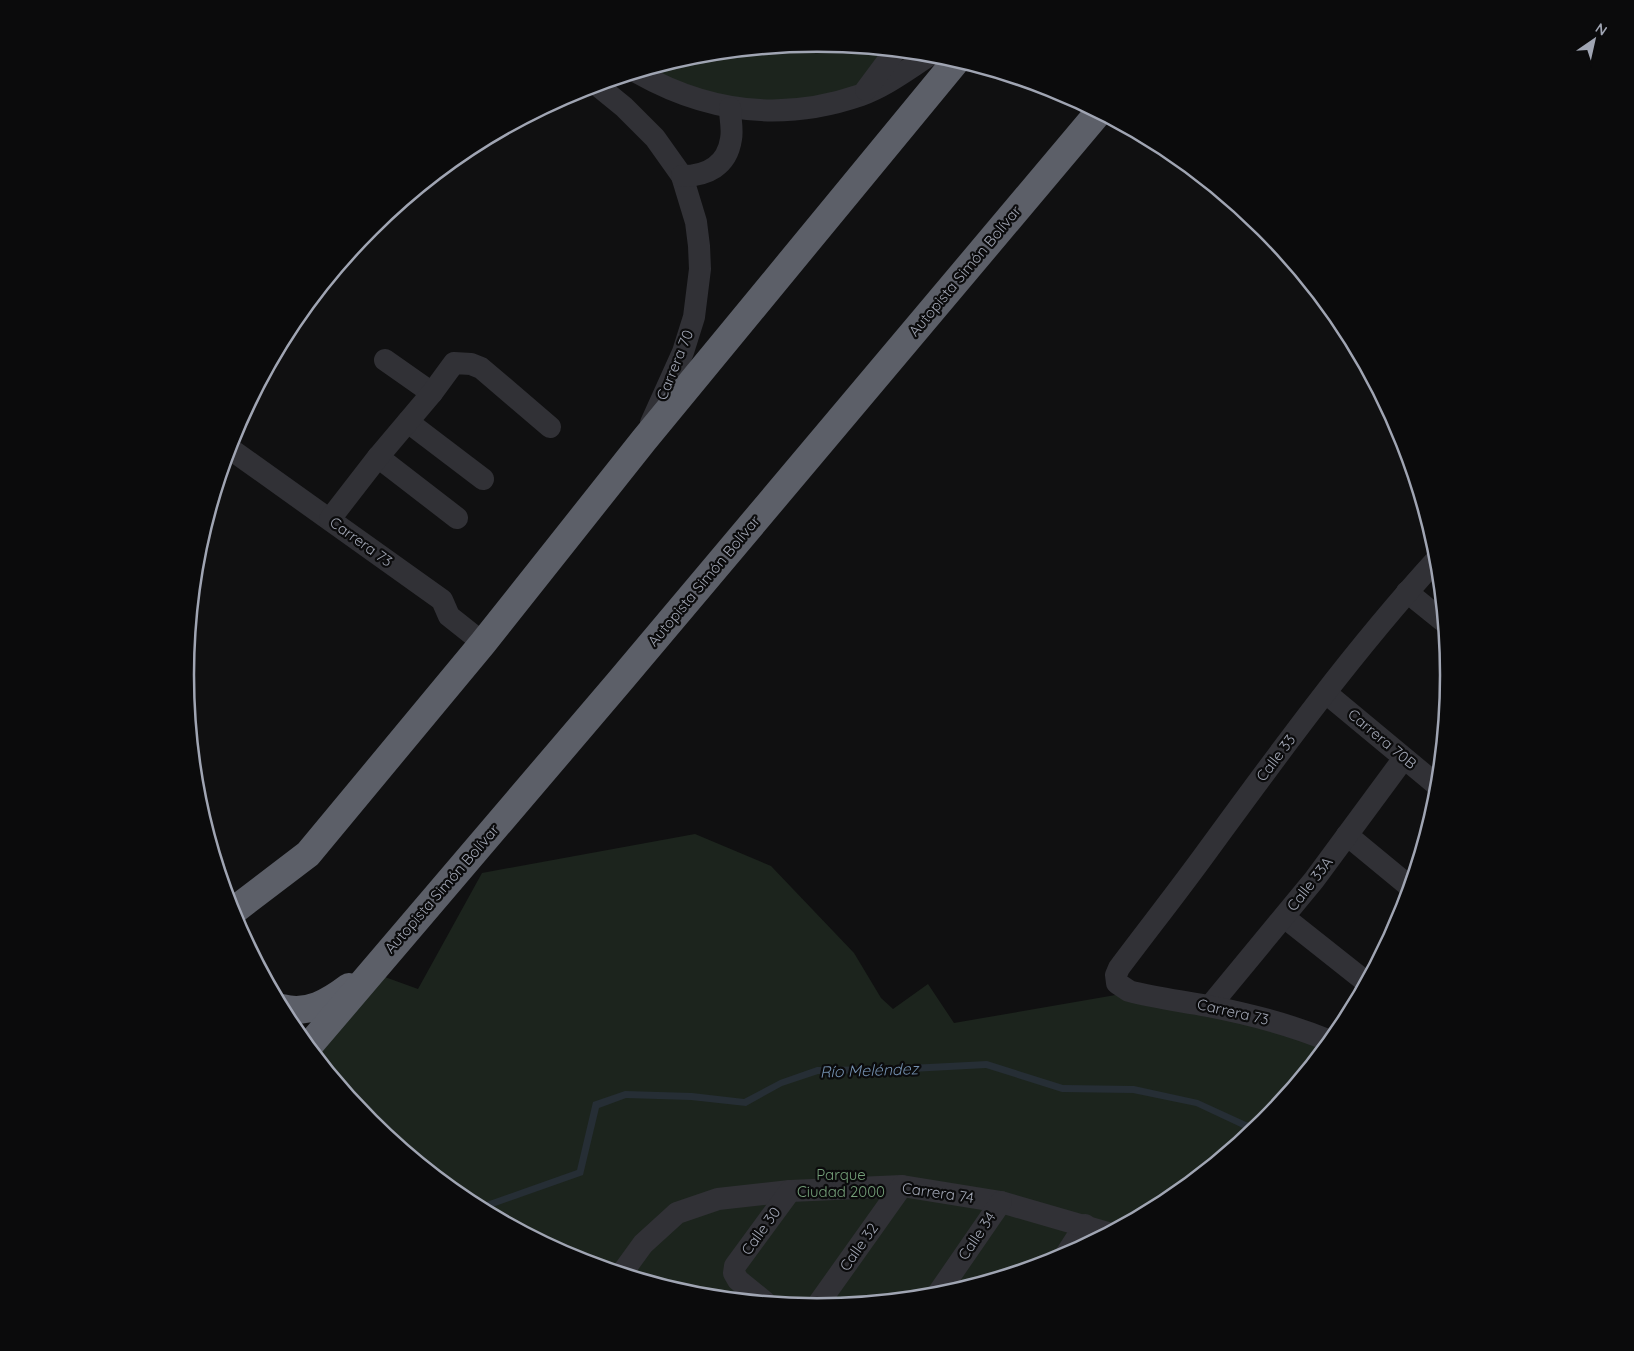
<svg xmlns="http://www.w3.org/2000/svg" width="1634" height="1351" font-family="Quicksand,sans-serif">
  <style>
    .green { fill: #1c241d }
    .water { fill: #262e35 }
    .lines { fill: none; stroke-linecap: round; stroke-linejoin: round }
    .minor { stroke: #313136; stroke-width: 22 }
    .highway { stroke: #5c5f68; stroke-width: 28 }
    .labels { text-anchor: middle; stroke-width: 4.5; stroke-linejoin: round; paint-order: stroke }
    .street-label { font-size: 15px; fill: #a0a5b3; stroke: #0b0b0c }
    .park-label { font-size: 15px; fill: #75a07a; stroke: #0b0b0c }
    .water-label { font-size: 16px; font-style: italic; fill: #7491b1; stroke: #0b0b0c }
    .rim { fill: none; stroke: #a0a5b3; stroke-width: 2.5 }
  </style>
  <rect width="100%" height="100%" fill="#101011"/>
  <g class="green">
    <path d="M817,44L895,51L862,94L774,111L638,73L694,56Z"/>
    <path d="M695,834L771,866L854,953L881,998L893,1009L928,984L954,1023L1133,992L1330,1041L1264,1122L1168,1201L1059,1259L940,1295L817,1307L693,1295L575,1259L466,1201L370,1122L308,1047L371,972L418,989L482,873Z"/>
  </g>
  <path class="water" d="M987,1061L1063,1085L1134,1086L1198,1100L1246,1122L1261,1124L1254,1130L1245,1129L1196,1106L1133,1093L1062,1092L986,1068L892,1073L818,1074L782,1086L746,1106L691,1100L626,1098L599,1108L583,1175L484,1210L464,1199L481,1204L577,1170L593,1102L625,1091L692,1093L744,1099L780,1080L817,1067L891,1066Z"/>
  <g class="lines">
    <g class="minor">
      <path d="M638,73C709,113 783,122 861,95C886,86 908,69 930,55"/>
      <path d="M597,85L624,107L655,138L682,176L696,222L699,246L700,269L694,317L683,352L651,423"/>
      <path d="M866,90L895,51"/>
      <path d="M682,176C707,176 727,166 731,139C733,130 730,118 730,108"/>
      <path d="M385,360L432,393"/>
      <path d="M408,422L483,479"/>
      <path d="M229,448L442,600L449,616L483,643"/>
      <path d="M378,457L457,518"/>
      <path d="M330,519L378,457L432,393L454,363L471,364L481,368L550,427"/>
      <path d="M1407,592L1443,621"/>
      <path d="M1326,693L1438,786"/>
      <path d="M1347,835L1410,887"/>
      <path d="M1284,917L1366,982"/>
      <path d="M1210,1006L1314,880L1404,758"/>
      <path d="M1330,1041C1292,1025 1249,1014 1208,1006C1182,1001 1155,998 1129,991L1117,983L1116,975L1119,968C1149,928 1179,890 1208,850C1281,750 1354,650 1437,559"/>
      <path d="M1065,1256L1085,1225"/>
      <path d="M622,1273L643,1244L677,1213L718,1199L790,1191L902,1186L1001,1202L1108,1233"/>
      <path d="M937,1295L1001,1202"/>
      <path d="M765,1302L738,1280L734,1273L735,1266L790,1191"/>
      <path d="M816,1307L902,1186"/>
    </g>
    <g class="highway">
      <path d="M232,912L308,854L483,643L644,440L956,61"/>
      <path d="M282,1008C308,1015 329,1002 349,987"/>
      <path d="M308,1047L620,681L1098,113"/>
    </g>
  </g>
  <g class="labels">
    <g class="street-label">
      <text transform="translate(965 271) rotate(-50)" y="5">Autopista Simón Bolívar</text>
      <text transform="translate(675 365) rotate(-68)" y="5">Carrera 70</text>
      <text transform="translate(361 542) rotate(36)" y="5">Carrera 73</text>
      <text transform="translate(704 581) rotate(-50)" y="5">Autopista Simón Bolívar</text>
      <text transform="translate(1382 739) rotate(40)" y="5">Carrera 70B</text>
      <text transform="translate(1276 758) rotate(-53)" y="5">Calle 33</text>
      <text transform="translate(1310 884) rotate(-52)" y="5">Calle 33A</text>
      <text transform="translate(442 889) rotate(-49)" y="5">Autopista Simón Bolívar</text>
      <text transform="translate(1233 1012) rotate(13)" y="5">Carrera 73</text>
      <text transform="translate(938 1193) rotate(8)" y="5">Carrera 74</text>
      <text transform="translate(761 1231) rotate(-54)" y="5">Calle 30</text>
      <text transform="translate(977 1236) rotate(-56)" y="5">Calle 34</text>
      <text transform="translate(859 1247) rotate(-55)" y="5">Calle 32</text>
    </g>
    <g class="park-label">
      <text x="841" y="1180">Parque<tspan x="841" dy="17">Ciudad 2000</tspan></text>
    </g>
    <g class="water-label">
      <text transform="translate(869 1070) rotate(-2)" y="6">Río Meléndez</text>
    </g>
  </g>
  <path d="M0 0H1634V1351H0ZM194 675a623 623 0 1 1 1246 0a623 623 0 1 1-1246 0Z" fill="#0b0b0c" fill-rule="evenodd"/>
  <path class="rim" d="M194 675a623 623 0 1 1 1246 0a623 623 0 1 1-1246 0Z"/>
  <g transform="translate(1594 40) rotate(34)" stroke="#0b0b0c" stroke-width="4" paint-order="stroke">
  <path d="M0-4L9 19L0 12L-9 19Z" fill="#a0a5b3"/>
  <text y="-8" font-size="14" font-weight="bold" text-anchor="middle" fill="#a0a5b3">N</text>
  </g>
</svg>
